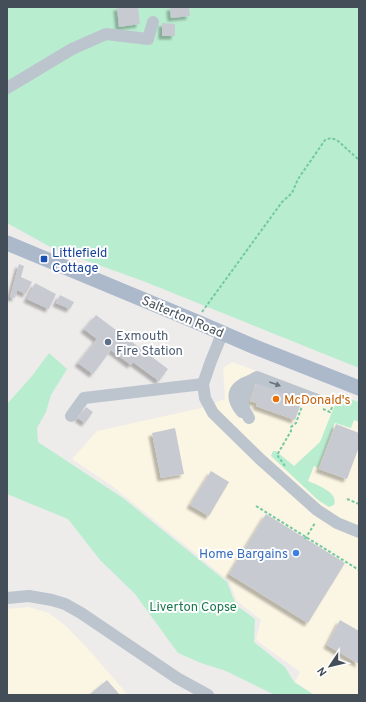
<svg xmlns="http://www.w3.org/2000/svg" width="366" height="702" font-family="Overpass,sans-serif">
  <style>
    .commercial { fill: #fbf5e3 }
    .green { fill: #b9edd0 }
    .building { fill: #c8cad1; filter: url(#shadow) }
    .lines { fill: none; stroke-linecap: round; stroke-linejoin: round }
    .path { stroke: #72c9a4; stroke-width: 2; stroke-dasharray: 3 2; stroke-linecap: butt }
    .minor { stroke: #bcc5ce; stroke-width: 12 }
    .major { stroke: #abb9cb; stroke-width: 15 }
    .oneway { fill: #68727b }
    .transit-dot { fill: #1a4fb4; stroke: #fff; stroke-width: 1.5 }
    .service-dot { fill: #5c6f8a; stroke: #fff; stroke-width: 1.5 }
    .food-dot { fill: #e8710a; stroke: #fff; stroke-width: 1.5 }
    .shop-dot { fill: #3f7fe0; stroke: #fff; stroke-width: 1.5 }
    .labels { text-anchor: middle; stroke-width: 4; stroke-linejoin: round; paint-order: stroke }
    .transit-label { font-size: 13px; fill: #164399; stroke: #fff; text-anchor: start }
    .street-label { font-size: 13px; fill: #444e58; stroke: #fff }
    .service-label { font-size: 13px; fill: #4e5e75; stroke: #fff; text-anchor: start }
    .food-label { font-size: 13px; fill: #c56008; stroke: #fff; text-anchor: start }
    .shop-label { font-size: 13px; fill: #366cbe; stroke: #fff; text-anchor: end }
    .park-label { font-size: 13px; fill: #18774d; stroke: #fff }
  </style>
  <defs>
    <filter id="shadow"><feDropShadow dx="-3.5" dy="3.5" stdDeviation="1" flood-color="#0004"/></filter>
  </defs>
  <rect width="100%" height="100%" fill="#eeebeb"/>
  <g class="commercial">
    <path d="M232,362L359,408V695H315L295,682L300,672L256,640L261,620L237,601L229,581L158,523L112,486L72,459L97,431L201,408L225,399L223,368Z"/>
    <path d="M29,607L49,613L67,627L91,652L128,695H7V609Z"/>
  </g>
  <g class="green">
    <path d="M7,7H359V368L143,281L54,249L7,223Z"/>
    <path d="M49,353L67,369L51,395L46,412L37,428L38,442L123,498L227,582L236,605L255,619L254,642L285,667L294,682L314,695H275L226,671L201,663L178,653L135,594L100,560L68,519L7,494V404L32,376Z"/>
    <path d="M341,396L359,402V422L354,420L351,428L335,423L318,468L314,466L308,481C317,485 339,492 334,505L329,507L318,500L271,456L273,451H276L294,466L320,442L336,402H338Z"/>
  </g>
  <g class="building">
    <path d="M117,7H138L140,24L119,27Z"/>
    <path d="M170,7H189L190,16L171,18Z"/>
    <path d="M162,23L175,24V36H162Z"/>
    <path d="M19,264L24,266L21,277L32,282L26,294L17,290L15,298L10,297Z"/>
    <path d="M35,283L56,294L49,309L27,299Z"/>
    <path d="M60,295L74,302L70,309L56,303Z"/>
    <path d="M96,315L168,369L159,381L133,362L131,365L111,350L93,374L78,363L97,339L84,329Z"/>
    <path d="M257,381L303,398L295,420L256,406L257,403L250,401Z"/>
    <path d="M86,407L93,412L85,423L78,418Z"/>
    <path d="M336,424L359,433V447L347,479L319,469Z"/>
    <path d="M175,428L184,474L161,478L152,433Z"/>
    <path d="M211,471L229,482L209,516L190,505Z"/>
    <path d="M266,514L345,563L308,623L229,574Z"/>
    <path d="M340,620L359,631V664L327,645Z"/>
    <path d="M107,680L120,695H89Z"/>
  </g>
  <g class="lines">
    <g class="path">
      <path d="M202,312L282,202L292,193L298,179L325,140L331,138L337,140L359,160"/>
      <path d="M323,409L330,412L335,400L337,401L340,394"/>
      <path d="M285,466L277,455L291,431V427L296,423L302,406"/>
      <path d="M347,499L359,504"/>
      <path d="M256,506L359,570"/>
      <path d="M305,539L315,523"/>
    </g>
    <g class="minor">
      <path d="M7,88L72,49L106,34L148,39L153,22"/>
      <path d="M222,334L211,361L203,384L205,398L213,413L260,459L317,510L337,523L359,532"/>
      <path d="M242,412C230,398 232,387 250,381"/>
      <path d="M71,416L84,398L203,384"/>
      <path d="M249,418L245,411L242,402L250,381L257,377L318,400"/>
      <path d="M7,598L29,596L52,600L65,604L81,613L177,678L208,695"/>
    </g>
    <path class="major" d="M7,243L197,322L255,347L359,388"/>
  </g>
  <defs><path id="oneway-solid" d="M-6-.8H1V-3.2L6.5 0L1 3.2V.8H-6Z"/></defs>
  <use class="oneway" href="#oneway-solid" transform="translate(275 384) rotate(20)"/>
  <rect class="transit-dot" x="40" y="255" width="8" height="8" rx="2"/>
  <circle class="service-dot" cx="108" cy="342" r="4"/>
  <circle class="food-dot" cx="276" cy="399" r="4"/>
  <circle class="shop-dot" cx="296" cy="553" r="4"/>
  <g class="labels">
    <g class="transit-label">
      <text x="52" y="257">Littlefield<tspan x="52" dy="15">Cottage</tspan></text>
    </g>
    <g class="street-label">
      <text transform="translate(183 316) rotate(23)" y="5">Salterton Road</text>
    </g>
    <g class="service-label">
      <text x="116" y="340">Exmouth<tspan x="116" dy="15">Fire Station</tspan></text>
    </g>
    <g class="food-label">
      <text x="284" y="404">McDonald's</text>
    </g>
    <g class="shop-label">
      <text x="288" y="558">Home Bargains</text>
    </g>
    <g class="park-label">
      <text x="193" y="611">Liverton Copse</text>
    </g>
  </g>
  <rect width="366" height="702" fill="none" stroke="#444e58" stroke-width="16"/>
  <g transform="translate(330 666) rotate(235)" stroke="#ffffff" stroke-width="3" paint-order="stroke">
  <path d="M0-3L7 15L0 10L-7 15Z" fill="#444e58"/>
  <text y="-6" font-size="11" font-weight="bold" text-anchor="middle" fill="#444e58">N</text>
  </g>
</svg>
